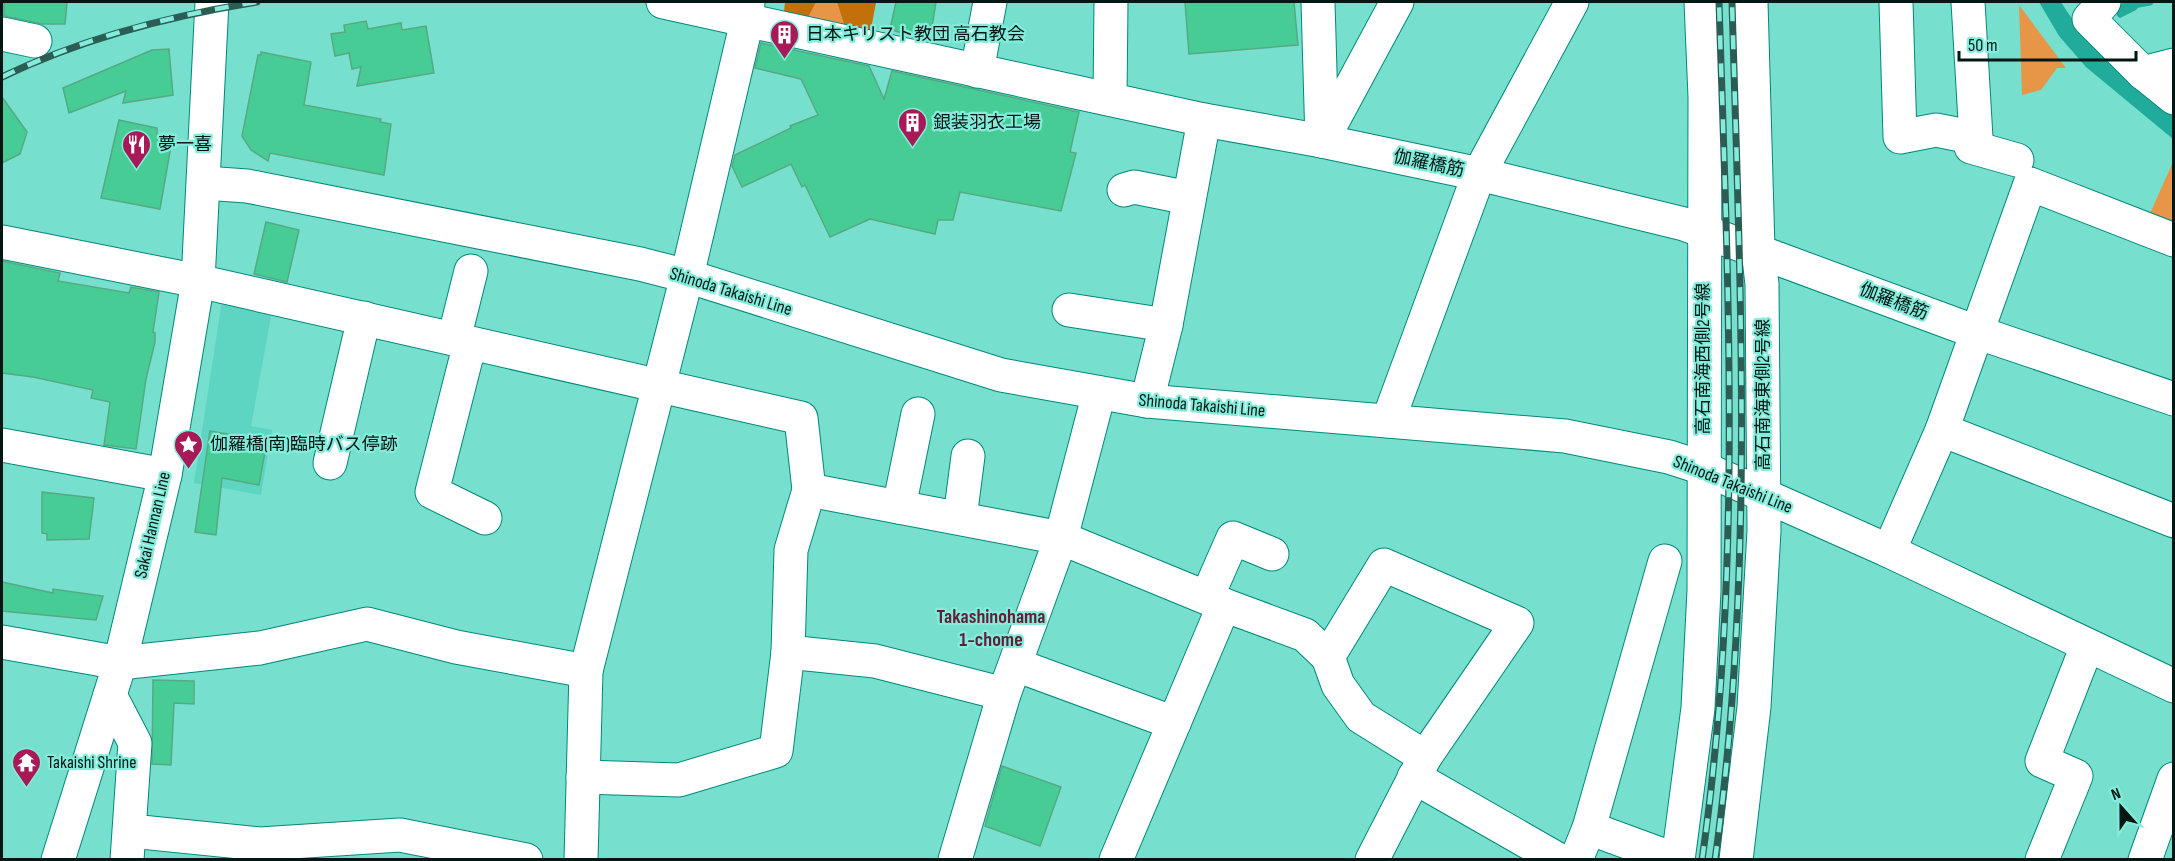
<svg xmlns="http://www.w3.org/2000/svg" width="2175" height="861" font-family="'Sofia Sans Condensed','Noto Sans JP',sans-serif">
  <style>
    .built { fill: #5ed4c2 }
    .green { fill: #e79648 }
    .forest { fill: #c2710a }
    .water { fill: #21ab9a }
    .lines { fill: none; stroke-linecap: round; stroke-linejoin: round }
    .stream { stroke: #21ab9a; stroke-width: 7 }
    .building { fill: #47cc95; stroke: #56aa83; stroke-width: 1.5 }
    .minor-casing { stroke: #00897a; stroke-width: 35 }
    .major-casing { stroke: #00897a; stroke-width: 35 }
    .minor { stroke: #fff; stroke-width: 33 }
    .major { stroke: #fff; stroke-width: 33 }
    .rail-casing { stroke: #2b5d55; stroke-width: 7 }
    .rail { stroke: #83ecdb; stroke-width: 4.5; stroke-dasharray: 14; stroke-linecap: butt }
    .labels { text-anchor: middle; stroke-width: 4.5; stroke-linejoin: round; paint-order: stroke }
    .poi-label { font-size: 18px; fill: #021714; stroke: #83ecdb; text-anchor: start }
    .street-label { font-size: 18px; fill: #021714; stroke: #83ecdb }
    .neighbourhood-label { font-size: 20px; font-weight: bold; fill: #611e36; stroke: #83ecdb }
  </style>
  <rect width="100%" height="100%" fill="#76dfce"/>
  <path class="built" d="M223,294L273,305L251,426L272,430L261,495L194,483Z"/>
  <g class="green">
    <path d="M785,2H876L870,34L784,14Z"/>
    <path d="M2019,5L2066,68H2057L2041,90L2022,95Z"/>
    <path d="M2173,162V229L2148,218Z"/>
  </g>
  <g class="forest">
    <path d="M785,2H816L806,21L784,14Z"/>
    <path d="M837,2H876L870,34L846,30Z"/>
  </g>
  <path class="water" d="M2039,2H2061C2091,51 2129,79 2173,115V139L2086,67L2059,36Z"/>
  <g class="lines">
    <g class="stream">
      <path d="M2122,7L2150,2"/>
      <path d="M2120,14L2134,7"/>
    </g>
  </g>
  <g class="building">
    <path d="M4,2H67L65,24H42L4,16Z"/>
    <path d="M896,2H936L931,33L915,38L890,29Z"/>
    <path d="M1185,2H1294L1298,45L1189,54Z"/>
    <path d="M366,21L368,29L401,23L402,30L426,26L434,73L357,86L361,67L352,69L349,53L335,56L331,34L345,32L344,25Z"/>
    <path d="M761,43L869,66L884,99L892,71L1079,112L1070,152L1076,153L1061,211L960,192L953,220H938L935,234L870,219L830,237L805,185L802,187L791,164L742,187L732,166L735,155L791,128L790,126L818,115L801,79L755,68Z"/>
    <path d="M169,49L173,95L123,103L126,91L69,113L63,88L152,50Z"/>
    <path d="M261,52L311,62L304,105L381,119L380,122L391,124L384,175L270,153L268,161L251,150L242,136L258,55H261Z"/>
    <path d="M2,97L27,132L20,154L2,163Z"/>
    <path d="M119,120L157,128V134L172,140L160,209L101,198Z"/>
    <path d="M266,222L299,230L287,282L254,274Z"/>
    <path d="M2,261L60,273L58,281L129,293L131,287L159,292L153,332L155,333V342L146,379L136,449L104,445L110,402L91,398L93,390L33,377L2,373Z"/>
    <path d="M210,431L267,441L259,485L222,478L216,535L195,532Z"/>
    <path d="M42,492L94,498L89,539L47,540V534L42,533Z"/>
    <path d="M2,582L53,593V589L103,596L96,620L2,611Z"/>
    <path d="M153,680L194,681V704L174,703L171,765L152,764Z"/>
    <path d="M1002,766L1061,787L1040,846L985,826Z"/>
  </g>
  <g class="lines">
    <defs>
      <g id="minor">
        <path d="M663,2L1204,120L1322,141L1479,174L1684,224L1976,332L2174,399"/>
        <path d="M1318,2L1322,141"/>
        <path d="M1896,2L1900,137L1936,130L1976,138L1968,2"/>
        <path d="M2104,2L2089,19L2143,73L2174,65"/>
        <path d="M2,34L35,41"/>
        <path d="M977,71L990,2"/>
        <path d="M2143,73L2174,98"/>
        <path d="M1110,99L1111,2"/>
        <path d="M1976,138L1971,147L2017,160"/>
        <path d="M1322,141L1397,2"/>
        <path d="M1124,190L1134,187L1189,198"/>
        <path d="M2,242L198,281L801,418L809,490L791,550L788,652L776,751L679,780L583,777"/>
        <path d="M1069,310L1166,325"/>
        <path d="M454,339L471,271"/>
        <path d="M470,343L432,492L485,518"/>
        <path d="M1147,401L1166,325L1204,120"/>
        <path d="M1388,421L1479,174L1572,2"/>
        <path d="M1942,430L2174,521"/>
        <path d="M2,445L165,475"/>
        <path d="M330,463L364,318"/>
        <path d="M809,490L1061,538L1224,605L1305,635L1328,657L1338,685L1361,717L1425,757"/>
        <path d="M899,507L918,414"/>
        <path d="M960,518L968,456"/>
        <path d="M1889,551L1942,430L2030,184L2174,240"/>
        <path d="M1207,597L1233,538L1272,554"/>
        <path d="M2,642L120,663L260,648L367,624L456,647L586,671"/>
        <path d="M788,652L875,661L1004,694"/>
        <path d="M1328,657L1384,565L1517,623L1425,757L1372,860"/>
        <path d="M1016,665L1174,723"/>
        <path d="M110,695L135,743L127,860"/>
        <path d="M1414,777L1559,860"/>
        <path d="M1589,828L1676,860"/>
        <path d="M131,831L260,844L400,835L526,860"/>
        <path d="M581,860L586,671L687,276L747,21L748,2"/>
        <path d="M955,860L1004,694L1061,538L1099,393"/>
        <path d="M1116,860L1224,605"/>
        <path d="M1576,860L1589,828L1665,561"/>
        <path d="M1678,860L1698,708L1704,591L1705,97L1701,2"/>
        <path d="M1736,860L1754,707L1764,531L1762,284L1758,250L1751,2"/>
        <path d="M2042,860L2076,776L2042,761L2087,646"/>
        <path d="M2145,860L2174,779"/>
      </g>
      <g id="major">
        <path d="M204,183L247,186L640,264L687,276L1001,375L1147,401L1565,436L1669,457L1703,468L1889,551L2174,686"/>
        <path d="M58,860L120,663L165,475L198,281L212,2"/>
      </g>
    </defs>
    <use href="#minor" class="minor-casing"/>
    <use href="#major" class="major-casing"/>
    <use href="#minor" class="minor"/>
    <use href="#major" class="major"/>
    <defs>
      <g id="rail">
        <path d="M2,77C83,38 168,16 257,2"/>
        <path d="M1702,860C1743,575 1728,288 1719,2"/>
        <path d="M1715,860C1755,574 1740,288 1732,2"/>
      </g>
    </defs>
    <use href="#rail" class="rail-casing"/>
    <use href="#rail" class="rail"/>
  </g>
  <defs>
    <symbol id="building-pin" viewBox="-11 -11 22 30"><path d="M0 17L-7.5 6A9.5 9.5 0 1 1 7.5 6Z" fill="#a81957" stroke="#83ecdb"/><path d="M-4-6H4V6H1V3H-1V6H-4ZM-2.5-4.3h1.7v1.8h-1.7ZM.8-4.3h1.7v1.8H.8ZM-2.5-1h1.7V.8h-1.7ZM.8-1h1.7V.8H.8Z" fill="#fff"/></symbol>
    <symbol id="restaurant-pin" viewBox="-11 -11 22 30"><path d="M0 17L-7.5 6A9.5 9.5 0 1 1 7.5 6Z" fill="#a81957" stroke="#83ecdb"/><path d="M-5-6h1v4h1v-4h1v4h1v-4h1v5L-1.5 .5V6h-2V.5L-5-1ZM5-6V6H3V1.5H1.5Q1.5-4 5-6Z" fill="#fff"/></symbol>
    <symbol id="sight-pin" viewBox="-11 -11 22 30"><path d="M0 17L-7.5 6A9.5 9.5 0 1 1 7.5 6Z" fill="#a81957" stroke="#83ecdb"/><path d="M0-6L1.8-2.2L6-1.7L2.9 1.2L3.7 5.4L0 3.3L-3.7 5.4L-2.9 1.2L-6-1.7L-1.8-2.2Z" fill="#fff"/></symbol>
    <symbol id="temple-pin" viewBox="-11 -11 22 30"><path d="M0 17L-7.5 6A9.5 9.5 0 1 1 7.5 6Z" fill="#a81957" stroke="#83ecdb"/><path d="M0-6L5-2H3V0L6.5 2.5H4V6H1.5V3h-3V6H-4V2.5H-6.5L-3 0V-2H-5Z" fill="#fff"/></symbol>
  </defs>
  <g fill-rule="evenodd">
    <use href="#building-pin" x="768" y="18" width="33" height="45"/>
    <use href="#building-pin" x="896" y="106" width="33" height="45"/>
    <use href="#restaurant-pin" x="120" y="128" width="33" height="45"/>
    <use href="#sight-pin" x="172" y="428" width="33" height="45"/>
    <use href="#temple-pin" x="10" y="746" width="33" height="45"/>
  </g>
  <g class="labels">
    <g class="poi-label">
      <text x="806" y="40">日本キリスト教団 高石教会</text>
      <text x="933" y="128">銀装羽衣工場</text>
      <text x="158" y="150">夢一喜</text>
      <text x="210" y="450">伽羅橋(南)臨時バス停跡</text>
      <text x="47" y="768">Takaishi Shrine</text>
    </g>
    <g class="street-label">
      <text transform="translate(1429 163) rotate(12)" y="6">伽羅橋筋</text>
      <text transform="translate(731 291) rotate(17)" y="6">Shinoda Takaishi Line</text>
      <text transform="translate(1894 301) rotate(21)" y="6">伽羅橋筋</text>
      <text transform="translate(1703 359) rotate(-90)" y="6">高石南海西側2号線</text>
      <text transform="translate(1763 395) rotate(-90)" y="6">高石南海東側2号線</text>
      <text transform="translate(1202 405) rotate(5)" y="6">Shinoda Takaishi Line</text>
      <text transform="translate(1733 484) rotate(22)" y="6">Shinoda Takaishi Line</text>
      <text transform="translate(152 525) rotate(-77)" y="6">Sakai Hannan Line</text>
    </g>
    <g class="neighbourhood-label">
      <text x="991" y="623">Takashinohama<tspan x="991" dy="23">1-chome</tspan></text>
    </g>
  </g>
  <rect width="2175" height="861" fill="none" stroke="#021714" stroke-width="6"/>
  <g transform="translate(2121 807) rotate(339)" stroke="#83ecdb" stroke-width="4.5" paint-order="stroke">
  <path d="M0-4.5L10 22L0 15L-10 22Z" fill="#021714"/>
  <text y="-9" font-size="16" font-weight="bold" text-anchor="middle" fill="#021714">N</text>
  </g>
  <path d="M1959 51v9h177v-9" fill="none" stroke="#021714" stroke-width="3"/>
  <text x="1968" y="51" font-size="18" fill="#021714" stroke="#83ecdb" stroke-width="4.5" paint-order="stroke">50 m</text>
</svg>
